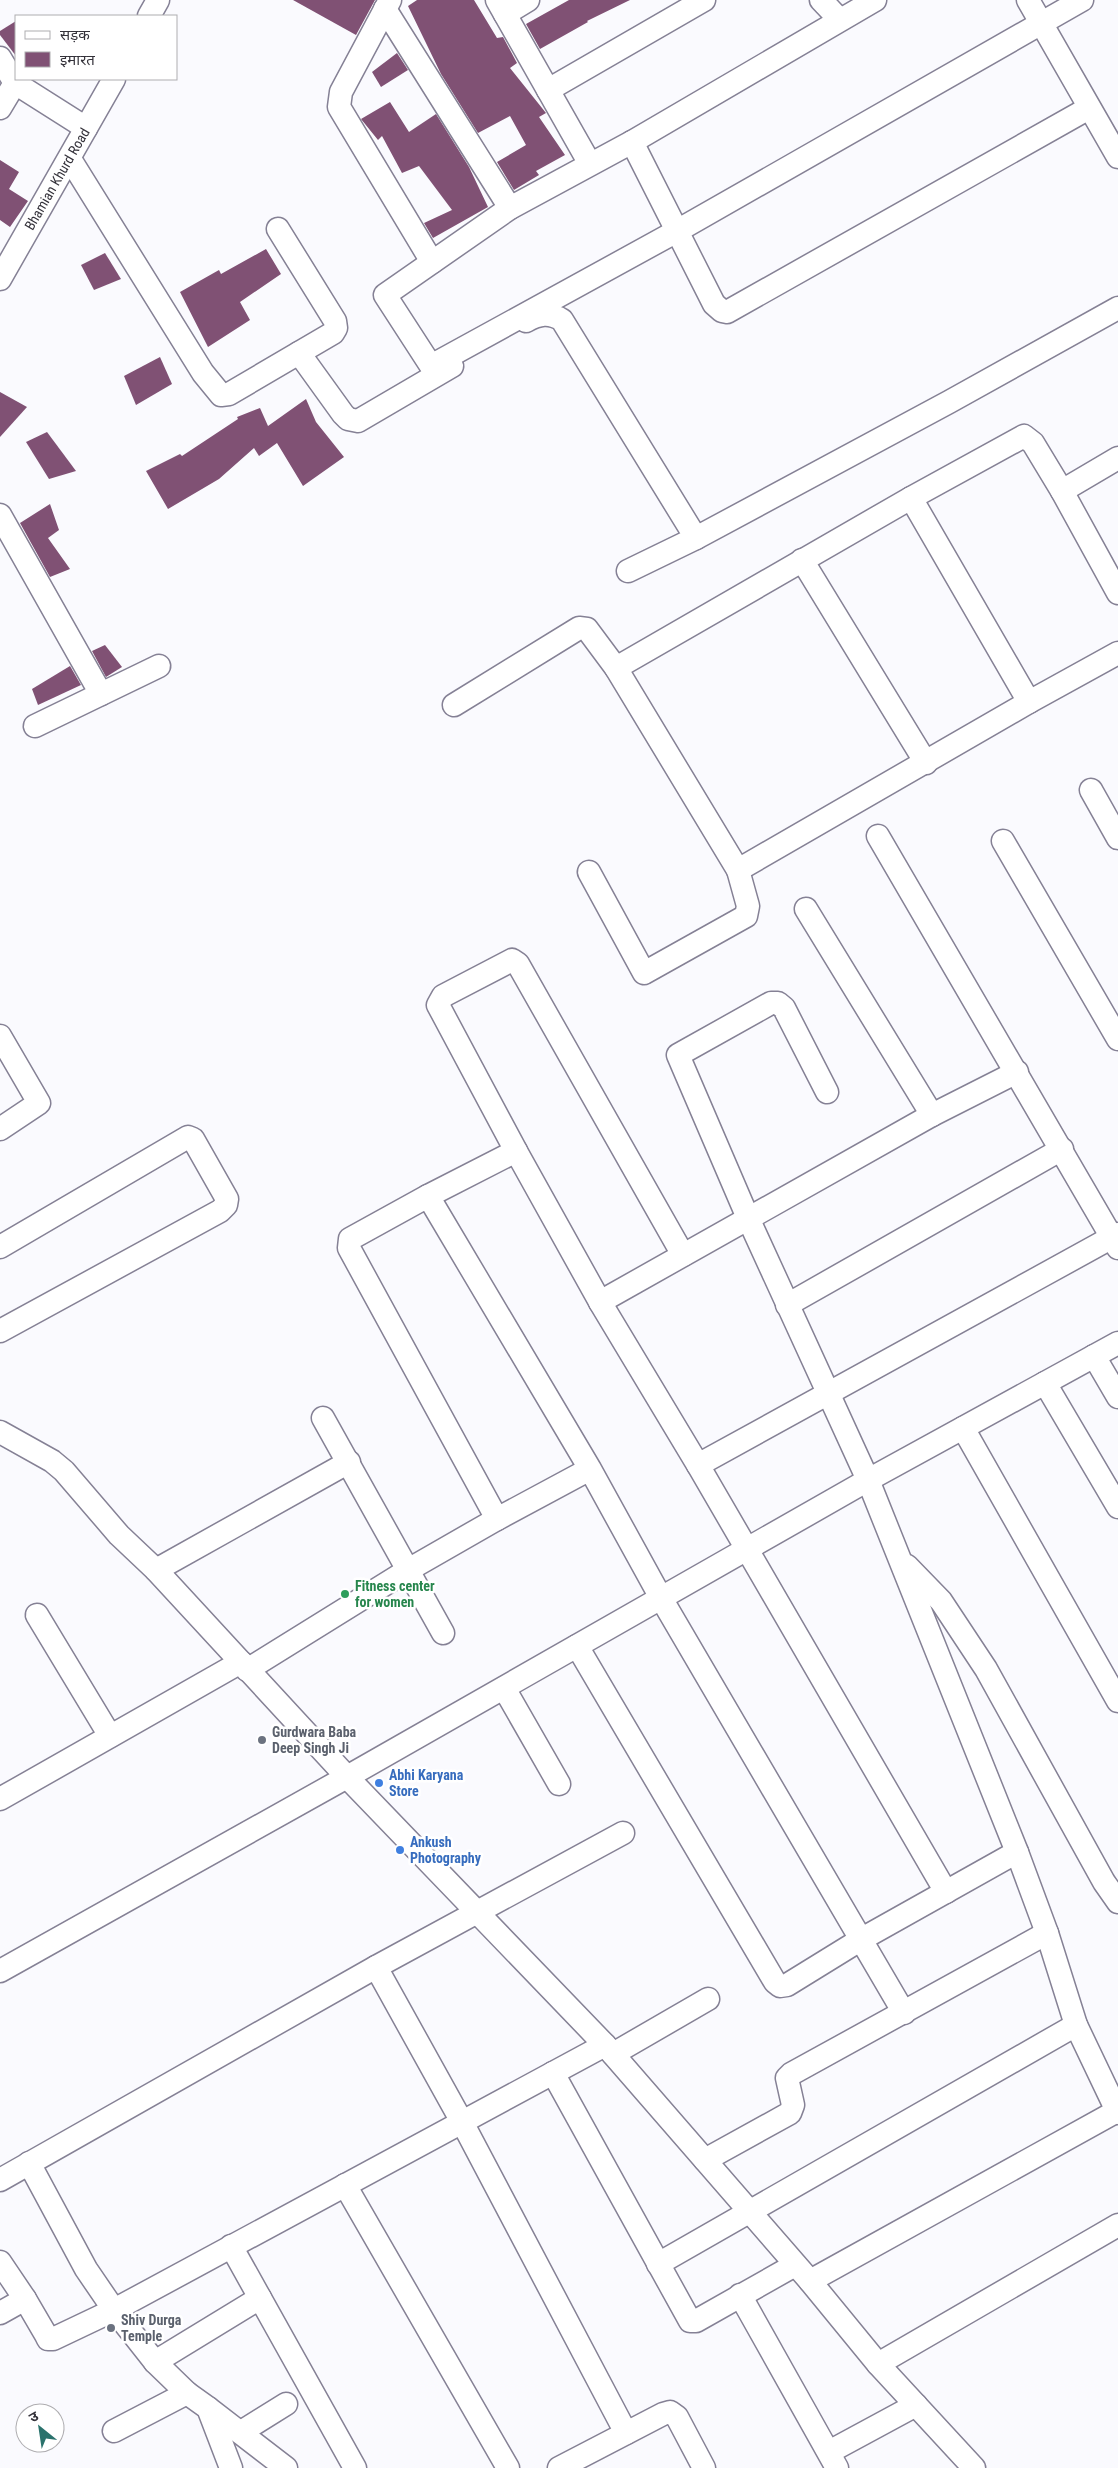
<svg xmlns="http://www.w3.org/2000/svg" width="1118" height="2468" font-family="'Roboto Condensed','Noto Sans Devanagari',sans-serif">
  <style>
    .building { fill: #805174 }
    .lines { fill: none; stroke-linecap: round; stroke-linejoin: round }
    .minor-casing { stroke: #858195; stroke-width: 25 }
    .minor { stroke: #fff; stroke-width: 22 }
    .leisure-dot { fill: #2e9e5b; stroke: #fff; stroke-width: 2 }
    .worship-dot { fill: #6b7280; stroke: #fff; stroke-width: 2 }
    .shop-dot { fill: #3f7fe0; stroke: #fff; stroke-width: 2 }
    .labels { text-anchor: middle; stroke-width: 5; stroke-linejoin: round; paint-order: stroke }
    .street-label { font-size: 14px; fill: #34323a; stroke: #fff }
    .leisure-label { font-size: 14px; font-weight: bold; fill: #27864d; stroke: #fff; text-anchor: start }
    .worship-label { font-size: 14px; font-weight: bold; fill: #5b616d; stroke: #fff; text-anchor: start }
    .shop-label { font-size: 14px; font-weight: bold; fill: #366cbe; stroke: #fff; text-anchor: start }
  </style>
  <rect width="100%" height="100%" fill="#fafafe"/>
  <g class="building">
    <path d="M293,0H375L356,35Z"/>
    <path d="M417,0H474L497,38L503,37L517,63L510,68L546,113L539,117L565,155L536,171L539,175L514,190L497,162L526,145L510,116L478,133L441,74L408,6Z"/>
    <path d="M569,0H630L587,21L588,22L540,49L526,24Z"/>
    <path d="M16,21V56L0,35V31Z"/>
    <path d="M397,53L408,70L381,87L372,72Z"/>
    <path d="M390,102L409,132L436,114L469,167L488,207L433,238L424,223L452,210L419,166L402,173L382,136L378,140L361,119Z"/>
    <path d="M0,160L19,172L9,189L28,201L10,227L0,220Z"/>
    <path d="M266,249L281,274L240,302L250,320L208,347L180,292L219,270L221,274Z"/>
    <path d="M105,253L121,279L94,290L81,265Z"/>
    <path d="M160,357L172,384L136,405L124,376Z"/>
    <path d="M0,392L27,407L0,437Z"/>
    <path d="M306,399L316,422L344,457L303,486L277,443L259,456L254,448L219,479L168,509L146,471L180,454L182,456L238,419L237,417L260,408L268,426Z"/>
    <path d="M47,432L76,471L49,479L26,442Z"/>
    <path d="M50,504L59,530L48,538L70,569L50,577L20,523Z"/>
    <path d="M105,645L122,667L106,677L92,651Z"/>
    <path d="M70,666L81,685L38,705L32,689Z"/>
  </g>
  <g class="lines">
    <defs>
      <g id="minor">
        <path d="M390,0L341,92L339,107L432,262"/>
        <path d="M497,0L590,164"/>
        <path d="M821,0L839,19"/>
        <path d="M875,0L632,142L510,208L385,295L431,366L677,231L1082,0"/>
        <path d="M1028,0L1118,157"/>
        <path d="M385,9L510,208"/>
        <path d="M505,14L528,0"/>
        <path d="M149,16L158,0"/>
        <path d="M0,58L15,83L86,128"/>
        <path d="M548,90L704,0"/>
        <path d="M0,108L15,83"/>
        <path d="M632,142L714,304L722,311L727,312L1089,108"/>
        <path d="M70,159L203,373L221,395L229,394L333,333L336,328L335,321L278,229"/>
        <path d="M0,279L114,79"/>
        <path d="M526,321C539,314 549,312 562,320L696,538L628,571"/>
        <path d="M299,353L343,414L348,419L358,421L452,366"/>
        <path d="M1062,491L1118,593"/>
        <path d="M911,498L1029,702"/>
        <path d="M0,515L101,694"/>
        <path d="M696,538L949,402L1118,308"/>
        <path d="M802,560L926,763"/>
        <path d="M616,668L911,498L1024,436L1033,443L1062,491L1118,458"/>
        <path d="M454,705L579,628L587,629L616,668L738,870L1029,702L1118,653"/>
        <path d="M35,726L159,666"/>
        <path d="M1091,790L1118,838"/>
        <path d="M878,836L1118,1248"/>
        <path d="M1003,841L1118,1039"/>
        <path d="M589,872L644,973L746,916L748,906L738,870"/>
        <path d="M806,909L932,1115"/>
        <path d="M0,1036L39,1103L0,1129"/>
        <path d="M516,1151L438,1005L443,996L512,960L518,964L683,1255"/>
        <path d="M428,1196L516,1151L600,1302L698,1465L1118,1234"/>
        <path d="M0,1247L188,1137L193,1139L227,1199L226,1205L220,1211L0,1331"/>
        <path d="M600,1302L932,1115L1017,1072"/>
        <path d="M787,1305L1062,1149"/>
        <path d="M1094,1356L1118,1397"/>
        <path d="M1045,1383L1118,1507"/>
        <path d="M323,1418L443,1633"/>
        <path d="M963,1428L1118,1701"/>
        <path d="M0,1432L52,1461L64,1471L119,1535L156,1570"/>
        <path d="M349,1462L156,1570L347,1777L605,2045L810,2281L878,2364L974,2468"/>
        <path d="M698,1465L946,1892"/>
        <path d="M590,1469L497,1519L349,1248L350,1239L428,1196L590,1469L661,1598L904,2013"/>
        <path d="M907,1566L941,1601L986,1669L1104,1882L1118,1902"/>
        <path d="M37,1615L110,1736"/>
        <path d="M577,1646L775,1982L780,1986L787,1985L860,1940L1017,1852L868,1480L748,1218L678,1055L771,1003H778L784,1008L827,1092"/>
        <path d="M247,1670L408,1570L497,1519"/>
        <path d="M504,1688L559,1784"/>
        <path d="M0,1799L241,1662"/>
        <path d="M1017,1852L1047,1933L1076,2025L1118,2113"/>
        <path d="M376,1967L462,2122L626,2433"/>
        <path d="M0,1971L347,1777L868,1480L1118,1343"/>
        <path d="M613,2054L708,1999"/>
        <path d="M553,2073L690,2321H696L795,2265"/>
        <path d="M705,2160L790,2113L793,2105L787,2078L791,2074L1047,1933"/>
        <path d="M29,2163L86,2269L114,2310L155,2362L187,2393L208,2408L231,2468"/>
        <path d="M0,2180L376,1967L623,1833"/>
        <path d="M345,2185L508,2468"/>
        <path d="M231,2246L355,2468"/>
        <path d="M0,2262L25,2299L46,2335L48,2339H53L114,2310L605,2045"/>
        <path d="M658,2264L1076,2025"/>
        <path d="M810,2281L1117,2111"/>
        <path d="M740,2295L837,2468"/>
        <path d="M0,2313L25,2299"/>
        <path d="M155,2362L260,2298"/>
        <path d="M878,2364L1118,2225"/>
        <path d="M208,2408L286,2468"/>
        <path d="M114,2431L187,2393"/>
        <path d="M241,2432L286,2404"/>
        <path d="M829,2452L916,2405"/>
        <path d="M559,2468L663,2414L670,2412L677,2417L704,2468"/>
      </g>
    </defs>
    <use href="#minor" class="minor-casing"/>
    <use href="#minor" class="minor"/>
  </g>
  <circle class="leisure-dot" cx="345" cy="1594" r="5"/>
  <g class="worship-dot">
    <circle cx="262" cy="1740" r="5"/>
    <circle cx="111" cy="2328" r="5"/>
  </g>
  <g class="shop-dot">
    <circle cx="379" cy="1783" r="5"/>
    <circle cx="400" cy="1850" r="5"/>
  </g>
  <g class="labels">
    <g class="street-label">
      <text transform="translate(57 179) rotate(-60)" y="5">Bhamian Khurd Road</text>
    </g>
    <g class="leisure-label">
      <text x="355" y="1591">Fitness center<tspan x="355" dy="16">for women</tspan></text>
    </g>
    <g class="worship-label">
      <text x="272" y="1737">Gurdwara Baba<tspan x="272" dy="16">Deep Singh Ji</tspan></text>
      <text x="121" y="2325">Shiv Durga<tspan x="121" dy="16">Temple</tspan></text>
    </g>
    <g class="shop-label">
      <text x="389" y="1780">Abhi Karyana<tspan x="389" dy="16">Store</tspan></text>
      <text x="410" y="1847">Ankush<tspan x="410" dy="16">Photography</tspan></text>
    </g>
  </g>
  <rect x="15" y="15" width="162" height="65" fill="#ffffff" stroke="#aeadb0"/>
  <rect x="25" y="31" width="25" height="8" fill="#ffffff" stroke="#aeadb0"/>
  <text x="60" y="40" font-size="15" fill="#34323a">सड़क</text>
  <rect x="25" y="52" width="25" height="15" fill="#805174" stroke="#aeadb0"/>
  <text x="60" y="65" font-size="15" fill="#34323a">इमारत</text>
  <g transform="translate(40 2428) rotate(330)"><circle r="24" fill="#ffffff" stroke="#aeadb0"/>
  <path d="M0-4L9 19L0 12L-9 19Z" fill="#2a726c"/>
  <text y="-8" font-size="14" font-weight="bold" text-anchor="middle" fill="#34323a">उ</text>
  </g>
</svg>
